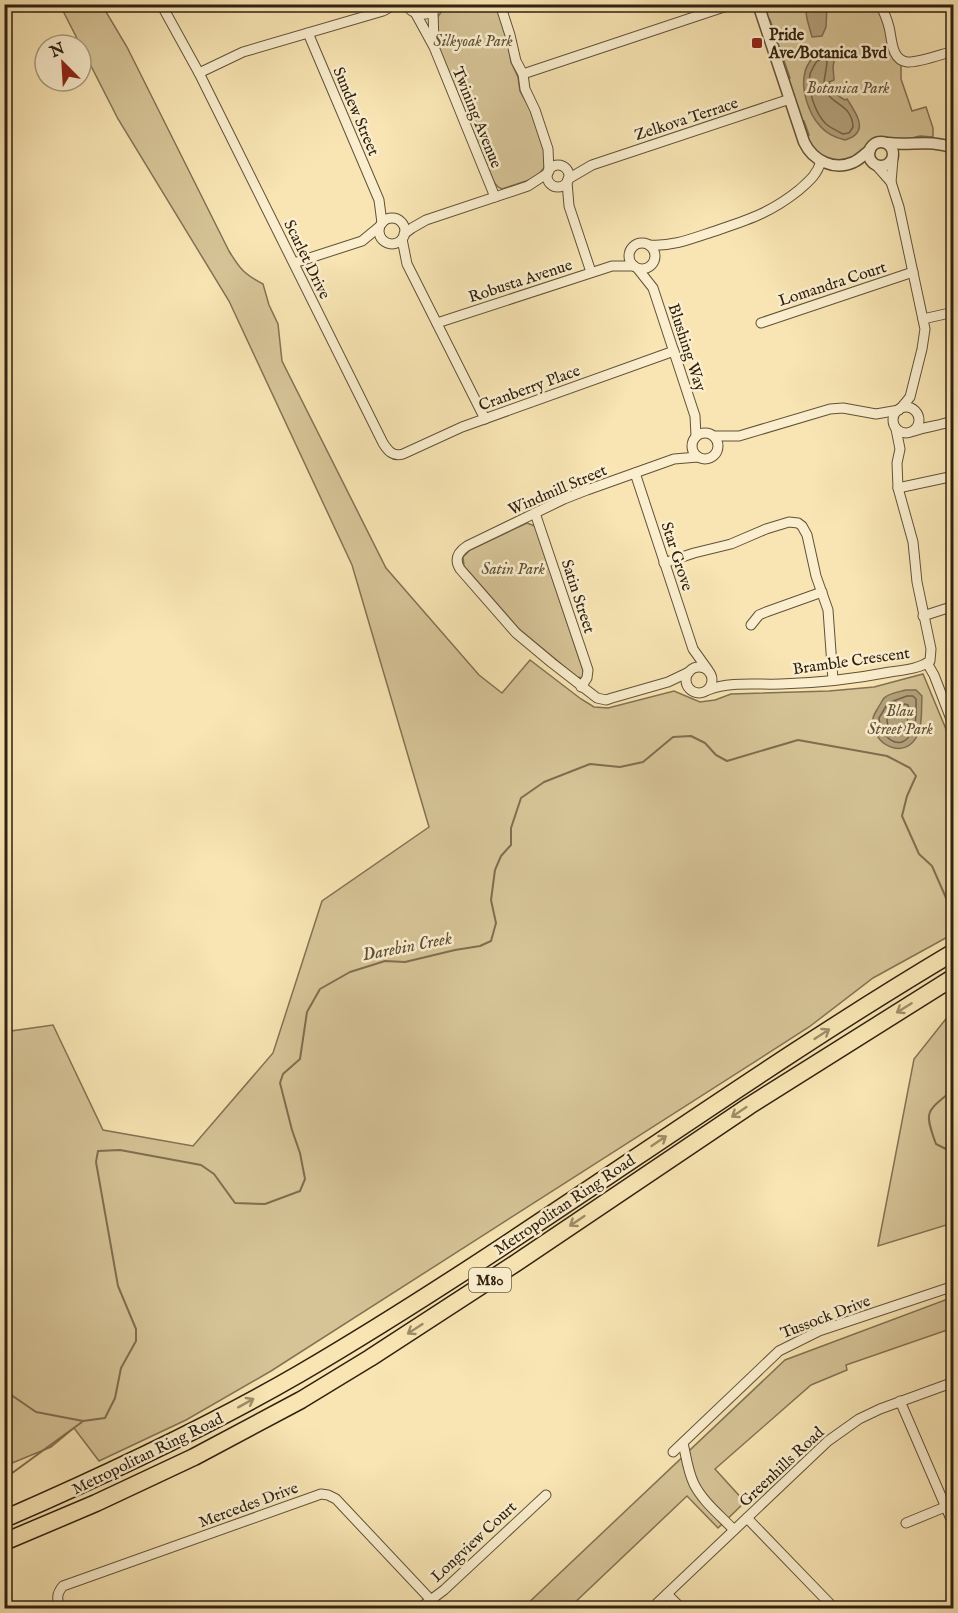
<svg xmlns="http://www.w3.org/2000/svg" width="958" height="1613" font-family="'IM FELL English',serif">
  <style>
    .green { fill: #d6c497; stroke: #827254; stroke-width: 1.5 }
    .water { fill: #b4a27c; stroke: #7f6e51; stroke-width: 1.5 }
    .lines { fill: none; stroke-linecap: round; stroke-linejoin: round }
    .shore { stroke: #726246; stroke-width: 1.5 }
    .stream { stroke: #7f6e51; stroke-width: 2 }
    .minor-casing { stroke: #615239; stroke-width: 11 }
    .tertiary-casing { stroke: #615239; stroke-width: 13 }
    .motorway-casing { stroke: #2f2110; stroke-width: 19 }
    .minor { stroke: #faeece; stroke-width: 9 }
    .tertiary { stroke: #faeece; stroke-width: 10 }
    .motorway { stroke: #f8e5b3; stroke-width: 16 }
    .oneway { stroke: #9e8d6a }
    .poi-dot { fill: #8f2418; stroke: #faeece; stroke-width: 2 }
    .labels { text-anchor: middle; stroke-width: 5; stroke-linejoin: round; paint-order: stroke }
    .shield { fill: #faeece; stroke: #6c5e49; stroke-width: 1.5 }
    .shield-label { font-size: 15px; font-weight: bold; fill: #2f2110 }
    .poi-label { font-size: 16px; font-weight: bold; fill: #2f2110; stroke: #faeece; text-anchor: start }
    .park-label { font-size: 16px; font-style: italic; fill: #615238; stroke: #faeece }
    .street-label { font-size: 16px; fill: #2f2110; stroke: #faeece }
    .water-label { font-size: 18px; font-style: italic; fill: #5e4e36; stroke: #faeece }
  </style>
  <rect width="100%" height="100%" fill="#f8e5b3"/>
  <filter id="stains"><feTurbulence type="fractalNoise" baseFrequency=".00333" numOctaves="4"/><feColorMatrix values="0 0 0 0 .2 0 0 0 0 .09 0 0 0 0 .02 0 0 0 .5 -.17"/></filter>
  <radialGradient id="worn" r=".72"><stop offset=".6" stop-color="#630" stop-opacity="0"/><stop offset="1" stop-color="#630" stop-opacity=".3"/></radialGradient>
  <g class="green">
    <path d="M60,5H102L127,47L229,251C240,269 244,274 263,284L269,305L278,324L282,361L386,568L479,675L502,693L530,660L581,699L594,707L608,708L674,691L700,702L715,700L731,694L829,691L874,687L923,674L953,746V934L873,978L809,1027L271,1371L186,1420L99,1461L74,1428L51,1447L5,1466L4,1032L53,1025L103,1130L193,1146L273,1053L322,901L429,827L352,565L229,301L118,119Z"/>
    <path d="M446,5H497L508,40L511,62L518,77L520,91L531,111L546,154L544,168L535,178L502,189L498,187L494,182L437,43V18Z"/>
    <path d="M763,5H876L882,15L893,58L901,65V79L912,111L926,107L933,128V137L920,136L899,141L880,139L872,142L856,156L843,160L835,161L828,159L816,152L807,138L809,135L804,121L801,120L788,80L790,78L770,20L768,18Z"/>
    <path d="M527,523L535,526L584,673L582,678L577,677L519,629L464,566L463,557L470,550Z"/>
    <path d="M953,1010V1223L878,1246L914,1059Z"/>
    <path d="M953,1297V1328L846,1365L847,1370L811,1385L715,1469L745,1502L718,1528L687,1496L569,1608H523L785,1360Z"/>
  </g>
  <g class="water">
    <path d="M805,5H827L826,27L822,36L812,37L807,19Z"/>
    <path d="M825,53L835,56L833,67L834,80L829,82C832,91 837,96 845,100L847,99C857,114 870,133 845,140C836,138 826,133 820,126C809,114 800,89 805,72C806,66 810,61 814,56Z"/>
    <path d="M906,690H916L922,696C921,709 923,722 918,734C906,762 870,745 873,718C874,714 877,710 879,706C880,705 883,699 884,698C889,693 899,692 906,690Z"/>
  </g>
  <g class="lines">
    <g class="shore">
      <path d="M825,59L827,62C827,67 823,83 824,85C828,106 852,102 853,127L849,133L843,134C837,131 831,128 826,124C815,113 807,89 810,74C812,69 814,65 817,61Z"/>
      <path d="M907,696H913L916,699C916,710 917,723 912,732C900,755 880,736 879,718L888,703Z"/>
      <path d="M905,704L908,705L909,708L907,724L902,733C893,737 887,728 887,719L893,709Z"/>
    </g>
    <g class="stream">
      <path d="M954,1089C927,1112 923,1109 936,1144L954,1153"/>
      <path d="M4,1390L36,1412L83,1421L105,1418L115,1398L121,1368L136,1341V1329L118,1286L96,1162L98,1151L120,1150L201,1165L214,1174L235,1203L265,1204L300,1191L305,1179L300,1153L292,1130L280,1083L283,1074L300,1059L307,1012L320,989L350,972L385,961L405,962L455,950L480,946L491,941L496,923L491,900L495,870L501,856L511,845V828L521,798L544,782L590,764L620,767L643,762L673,737L691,736L705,743L716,755L727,761L798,740L887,756L910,768L916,776L907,796L902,816L919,854L932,866L950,907L954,910"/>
      <path d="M4,1479L82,1422"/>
    </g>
    <defs>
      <g id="minor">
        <path d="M161,4L199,73L383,443C388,451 393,457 403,454L462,427L674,351"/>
        <path d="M405,4C413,16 431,19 438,4"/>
        <path d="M500,4L510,35L516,61L523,74L525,89L535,110L548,149L549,171"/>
        <path d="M880,4C884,12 887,19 889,27C892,38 891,60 907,62C918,63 942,54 954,51"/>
        <path d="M433,12L434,43"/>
        <path d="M416,14L434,47L495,197"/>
        <path d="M308,33L379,200L382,223"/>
        <path d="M199,73L243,52L383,11L396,4"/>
        <path d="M523,74L733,4"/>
        <path d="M893,159L891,182L899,207L925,329L922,349L910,397L901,408"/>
        <path d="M876,165L891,182"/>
        <circle cx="558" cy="176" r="11"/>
        <path d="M568,179L592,165L790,99"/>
        <path d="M567,182L569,206L591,272"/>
        <circle cx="392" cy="231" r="13"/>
        <path d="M404,234L412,228L426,220L528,186L548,173"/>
        <path d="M402,239L407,264L485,419"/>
        <circle cx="642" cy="256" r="13"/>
        <path d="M649,245C671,247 691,239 712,232C747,220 769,214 799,190C809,181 817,175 821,161"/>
        <path d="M294,263L362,241L379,227"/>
        <path d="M638,269L653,288L695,416L696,436"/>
        <path d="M923,319L954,312"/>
        <path d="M437,323L612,266H634"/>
        <path d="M761,323L913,272"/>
        <circle cx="906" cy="420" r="13"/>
        <path d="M914,431C927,426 941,426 954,420"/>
        <circle cx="705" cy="446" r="13"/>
        <path d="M714,436H739L830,409L843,408L876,414L899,410"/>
        <path d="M635,473L693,649L708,670"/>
        <path d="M898,488L954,476"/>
        <path d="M535,513L588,670L587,678L581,687"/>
        <path d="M664,563L694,553L731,544L766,529L789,522L798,523L802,526L807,535L816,576L828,610L833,680"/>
        <path d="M923,616L954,606"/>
        <path d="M751,625L759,615L766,612L822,592"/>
        <path d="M927,663L934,675L954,727"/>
        <circle cx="699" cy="680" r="13"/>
        <path d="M689,672L668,682L612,698L606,700L597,698L552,663L516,633L460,569C454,559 458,552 467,546L564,499L587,490L674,459L698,457"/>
        <path d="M708,690C731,681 756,685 781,684C817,683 854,679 890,672C903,670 919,669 930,661L931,649L917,582L913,542L898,488L897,463L900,449L896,429"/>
        <path d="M900,1401L954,1526"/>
        <path d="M683,1443C686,1456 688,1472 694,1484C703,1502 721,1516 734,1530"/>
        <path d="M673,1452L779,1351L819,1331L954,1286"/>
        <path d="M747,1518L834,1608"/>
        <path d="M906,1523L945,1507"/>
        <path d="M667,1594L681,1608"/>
        <path d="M60,1608C57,1599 56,1594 63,1586L321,1494L328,1495L336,1499L431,1600"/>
        <path d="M420,1608L444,1590L546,1495"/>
        <path d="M652,1608L828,1441L859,1419L880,1409L954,1382"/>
      </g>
      <g id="tertiary">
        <path d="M758,4L804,142C813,161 834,171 854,162C860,159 865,154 870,150"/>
        <circle cx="881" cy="154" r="12"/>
        <path d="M888,143C911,146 930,139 954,148"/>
      </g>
      <g id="motorway">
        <path d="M4,1519C105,1475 204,1429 299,1374C523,1243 730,1085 954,952"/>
        <path d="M4,1542L96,1503L194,1457L301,1400L370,1358L516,1263L749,1106L954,977"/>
      </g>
    </defs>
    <use href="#minor" class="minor-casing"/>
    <use href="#tertiary" class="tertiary-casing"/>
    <use href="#motorway" class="motorway-casing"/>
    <use href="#minor" class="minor"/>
    <use href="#tertiary" class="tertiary"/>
    <use href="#motorway" class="motorway"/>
  </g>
  <defs><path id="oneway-shaft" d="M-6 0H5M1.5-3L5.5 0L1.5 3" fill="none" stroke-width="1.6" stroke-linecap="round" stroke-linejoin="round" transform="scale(1.5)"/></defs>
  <g class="oneway">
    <use href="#oneway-shaft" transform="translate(904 1008) rotate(148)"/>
    <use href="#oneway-shaft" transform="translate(822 1034) rotate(-33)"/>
    <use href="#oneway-shaft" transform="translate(739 1112) rotate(146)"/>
    <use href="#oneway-shaft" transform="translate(659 1141) rotate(-34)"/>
    <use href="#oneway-shaft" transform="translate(577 1221) rotate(146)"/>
    <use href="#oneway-shaft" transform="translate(415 1329) rotate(147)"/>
    <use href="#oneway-shaft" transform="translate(246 1403) rotate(-29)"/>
  </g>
  <rect class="poi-dot" x="751" y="37" width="12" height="12" rx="3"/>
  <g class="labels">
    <rect class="shield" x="469" y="1268" width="42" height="24" rx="4.5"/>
    <g class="shield-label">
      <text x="490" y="1285">M80</text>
    </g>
    <g class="poi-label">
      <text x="769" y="40">Pride<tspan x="769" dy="18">Ave/Botanica Bvd</tspan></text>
    </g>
    <g class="park-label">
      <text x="473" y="46">Silkyoak Park</text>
      <text x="848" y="93">Botanica Park</text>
      <text x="513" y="574">Satin Park</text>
      <text x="900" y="716">Blau<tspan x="900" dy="18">Street Park</tspan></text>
    </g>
    <g class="street-label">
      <text transform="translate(357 111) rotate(67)" y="6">Sundew Street</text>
      <text transform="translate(478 117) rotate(68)" y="6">Twining Avenue</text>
      <text transform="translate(686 118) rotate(-18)" y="6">Zelkova Terrace</text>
      <text transform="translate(308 259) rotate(64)" y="6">Scarlet Drive</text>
      <text transform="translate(520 280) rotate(-18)" y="6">Robusta Avenue</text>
      <text transform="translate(832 283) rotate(-18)" y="6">Lomandra Court</text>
      <text transform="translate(688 347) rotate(72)" y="6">Blushing Way</text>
      <text transform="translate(529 387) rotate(-20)" y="6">Cranberry Place</text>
      <text transform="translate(557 489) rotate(-23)" y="6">Windmill Street</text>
      <text transform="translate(678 556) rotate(72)" y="6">Star Grove</text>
      <text transform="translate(579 596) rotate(72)" y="6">Satin Street</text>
      <text transform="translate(851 660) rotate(-8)" y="6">Bramble Crescent</text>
      <text transform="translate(564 1204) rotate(-34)" y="6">Metropolitan Ring Road</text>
      <text transform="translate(825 1316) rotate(-21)" y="6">Tussock Drive</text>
      <text transform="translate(147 1453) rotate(-26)" y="6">Metropolitan Ring Road</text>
      <text transform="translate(781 1466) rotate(-43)" y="6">Greenhills Road</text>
      <text transform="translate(248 1504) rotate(-20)" y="6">Mercedes Drive</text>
      <text transform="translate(473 1541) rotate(-43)" y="6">Longview Court</text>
    </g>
    <g class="water-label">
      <text transform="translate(407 946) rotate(-11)" y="6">Darebin Creek</text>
    </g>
  </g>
  <rect width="958" height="1613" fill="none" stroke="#f8e5b3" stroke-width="24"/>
  <rect x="6" y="6" width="946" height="1601" fill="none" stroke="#2f2110" stroke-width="3"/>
  <rect x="12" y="12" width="934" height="1589" fill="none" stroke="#2f2110" stroke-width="1.5"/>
  <g transform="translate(63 63) rotate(336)"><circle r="28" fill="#faeece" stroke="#a99c82" stroke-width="1.5"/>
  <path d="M0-4.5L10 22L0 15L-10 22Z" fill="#8f2418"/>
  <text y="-9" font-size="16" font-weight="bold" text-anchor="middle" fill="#2f2110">N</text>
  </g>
  <rect width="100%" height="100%" filter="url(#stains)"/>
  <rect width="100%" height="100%" fill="url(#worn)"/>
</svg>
